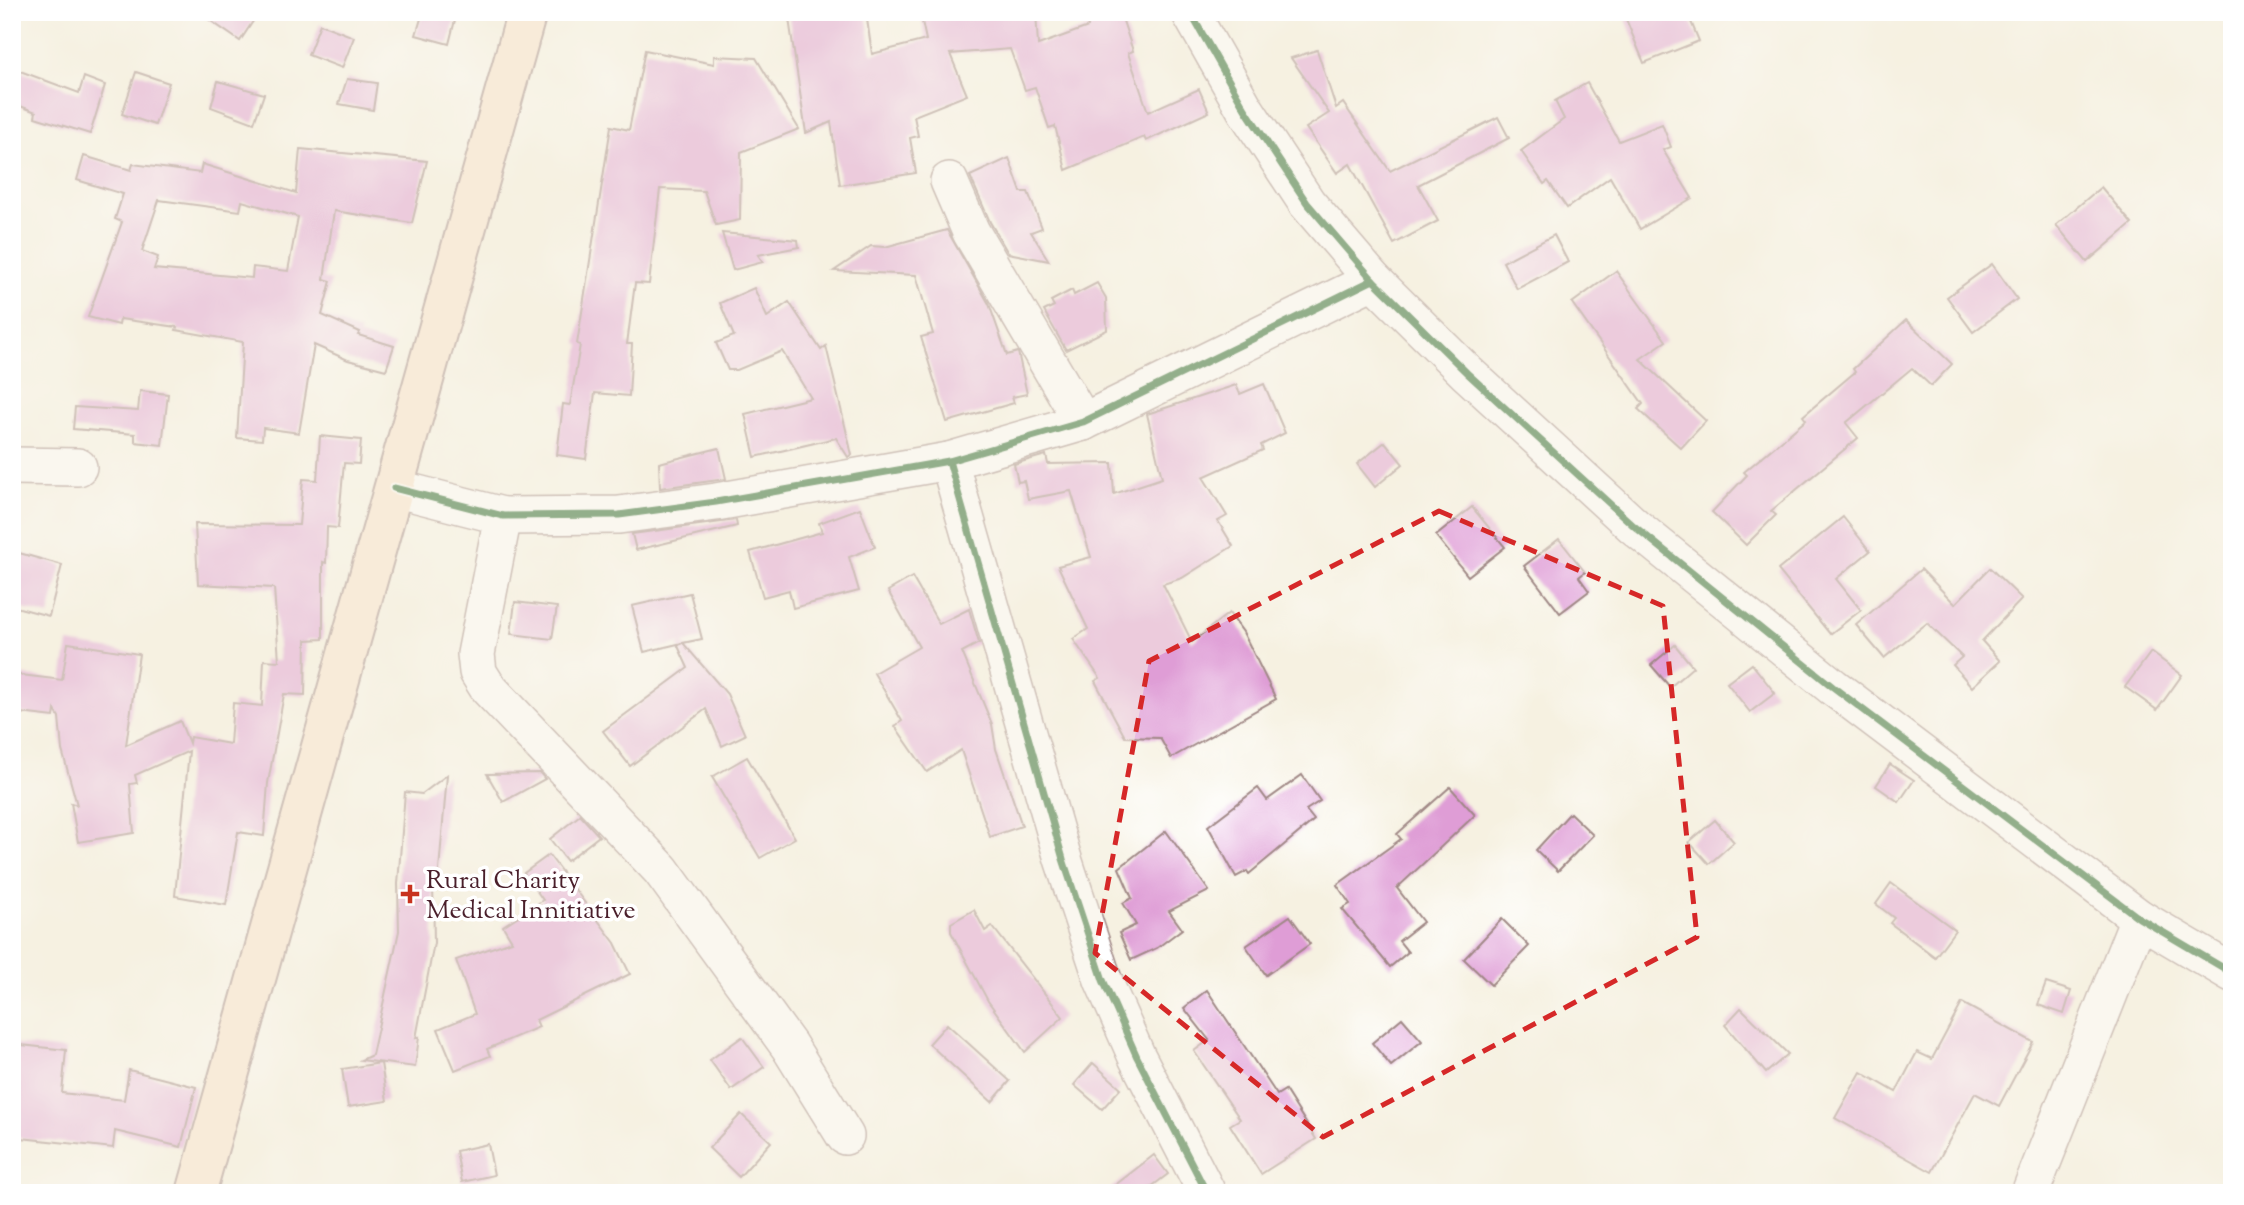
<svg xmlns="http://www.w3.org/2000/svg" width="2244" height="1205" font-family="'Sorts Mill Goudy',serif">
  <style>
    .building { fill: #df9dd6; fill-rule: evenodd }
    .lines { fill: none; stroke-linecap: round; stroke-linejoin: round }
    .street-casing { stroke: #a08886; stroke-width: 40 }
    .secondary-casing { stroke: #a08886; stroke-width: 42 }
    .street { stroke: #fff; stroke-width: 37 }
    .secondary { stroke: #fbe5cf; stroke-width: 38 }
    .cycleway-casing { stroke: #fff; stroke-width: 11 }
    .cycleway { stroke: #1b5e20; stroke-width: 7 }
    .marked { fill: none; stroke: #d62828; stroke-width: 5; stroke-dasharray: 14 9; stroke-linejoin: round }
    .poi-dot { fill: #c8321e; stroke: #fff; stroke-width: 2.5 }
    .labels { text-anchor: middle; stroke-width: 7; stroke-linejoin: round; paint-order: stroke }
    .poi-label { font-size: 26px; fill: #4a1f2b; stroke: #fff; text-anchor: start }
  </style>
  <rect width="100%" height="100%" fill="#fff"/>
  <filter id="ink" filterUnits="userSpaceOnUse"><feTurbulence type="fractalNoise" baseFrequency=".0143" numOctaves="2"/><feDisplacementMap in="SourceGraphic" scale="14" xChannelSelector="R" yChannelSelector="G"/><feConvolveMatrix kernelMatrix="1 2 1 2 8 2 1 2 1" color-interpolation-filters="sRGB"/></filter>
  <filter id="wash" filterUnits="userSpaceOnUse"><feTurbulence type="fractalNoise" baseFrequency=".00686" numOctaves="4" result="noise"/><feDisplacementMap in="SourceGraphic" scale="28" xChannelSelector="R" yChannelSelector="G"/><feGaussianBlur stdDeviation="1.57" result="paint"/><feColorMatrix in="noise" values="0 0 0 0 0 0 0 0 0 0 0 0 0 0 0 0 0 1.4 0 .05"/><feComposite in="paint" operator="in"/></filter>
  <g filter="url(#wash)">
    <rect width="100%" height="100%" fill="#f6f1e1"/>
    <g id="blocks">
      <g class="building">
        <path d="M198,12H259L240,41Z"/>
        <path d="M423,12H457L449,44L416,35Z"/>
        <path d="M788,12H866L872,54L926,40L920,12H1036L1038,45L1088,27L1086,12H1120L1133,51L1128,53L1148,112L1199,89L1209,112L1146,141L1144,137L1066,170L1055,126L1049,128L1035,87L1025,90L1010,49L950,54L967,95L914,116L918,136L910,138L916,173L840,185L831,122L806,133Z"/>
        <path d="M1623,12H1687L1699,41L1644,63Z"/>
        <path d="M320,24L354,37L342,68L308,55Z"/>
        <path d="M645,50L714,64V56L756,58L799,129L741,152L740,220L716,225L704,191L660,189L649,284L635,283L627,344H632L629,396L595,393L586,459L557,455L563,404L570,405L580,345L577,344L611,126L629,130Z"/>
        <path d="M1317,50L1336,108L1343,103L1390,171L1498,117L1509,138L1418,185L1438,221L1394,244L1350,164L1337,173L1306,128L1329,113L1291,58Z"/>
        <path d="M12,68L79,93L84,77L105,85L90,134L35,117L36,112L12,103Z"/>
        <path d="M136,72L169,83L155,125L122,114Z"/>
        <path d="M347,79L377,83L373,110L339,104Z"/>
        <path d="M218,81L264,94L254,123L211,107Z"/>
        <path d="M1587,83L1619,141L1662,124L1671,147L1663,150L1692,198L1640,229L1610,177L1567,208L1548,181L1544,184L1521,151L1564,119L1555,101Z"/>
        <path d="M300,149L427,161L412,223L334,211L324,279L331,281L322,315L360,332L358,335L394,346L386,370L348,360L314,345L299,433L263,428L262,440L237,438L243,342L176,330L177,327L120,319L119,325L88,317L122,222L115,219L123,194L77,180L84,156L131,170L133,164L200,173L202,164L296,193ZM159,200L240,211L242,201L298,217L288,271L253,267L252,278L154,269L158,257L142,251Z"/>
        <path d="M1009,158L1021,192H1028L1042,228L1031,232L1049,261L1008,253L990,222L970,176Z"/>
        <path d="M2101,187L2132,224L2087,262L2056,225Z"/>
        <path d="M947,230L989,304L1007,355L1018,352L1027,394L1012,397L1014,403L947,422L921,337L933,334L916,275L834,271L871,246L885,247Z"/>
        <path d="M722,233L798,240L799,247L758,255L763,262L733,270Z"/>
        <path d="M1554,235L1568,262L1517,289L1503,262Z"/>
        <path d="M1992,264L2017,299L1973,332L1947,297Z"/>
        <path d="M1616,271L1666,341L1640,359L1706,421L1681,448L1638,409L1643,404L1572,303Z"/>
        <path d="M1097,283L1106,298L1107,330L1066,350L1044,311L1054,306L1051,301L1072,290L1074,295Z"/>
        <path d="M754,288L767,317L789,302L821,350L826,346L852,455L848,457L836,438L755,457L745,414L811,398L782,351L737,370H728L716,343L734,336L720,303Z"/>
        <path d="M1906,320L1952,364L1931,386L1912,368L1846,423L1858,438L1771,511L1776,515L1746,545L1712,512L1747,475L1744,472L1806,420L1803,416L1855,372L1853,369Z"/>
        <path d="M1264,384L1285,433L1261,445L1263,450L1203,477L1227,516L1218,521L1233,546L1182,578L1163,584L1192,642L1229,613L1243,632L1276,699L1171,758L1160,738L1125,737L1095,681L1100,678L1073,639L1088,629L1058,566L1091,557L1071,491L1028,499L1024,481L1018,482L1014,464L1046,455L1048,464L1112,463L1114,494L1162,478L1147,414L1236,385L1240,394Z"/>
        <path d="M140,391L168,394L162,445L135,442V434L73,429L75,407L138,411Z"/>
        <path d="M320,436L361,440L359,464L344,463L338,528L327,527L326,563L323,562V639L306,640L305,695L284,694L268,783L264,836L238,832L226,905L175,896L189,751L135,775L137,783L130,784L134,833L78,842L71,803L77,805L62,750L59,717L55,710L54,717L12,712V674L62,680L68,643L139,654L126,745L180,721L189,743L190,737L230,744L233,703L262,706L264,660L279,661L274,588L198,584L195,524L299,525L303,479L317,480Z"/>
        <path d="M1385,442L1403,464L1375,487L1357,464Z"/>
        <path d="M719,448L726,479L660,488L659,463Z"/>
        <path d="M1472,507L1505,547L1468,576L1436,536Z"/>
        <path d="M860,508L875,547L849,557L859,591L793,608L789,590L763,597L750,552L822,532L819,523Z"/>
        <path d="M1843,517L1870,551L1836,579L1861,610L1830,634L1778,570Z"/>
        <path d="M736,520L737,526L636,550L632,534Z"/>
        <path d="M1559,539L1585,572L1579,577L1589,591L1560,613L1524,566Z"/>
        <path d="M12,551L62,565L49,616L12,606Z"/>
        <path d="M1990,568L2022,599L1982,641L2000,661L1972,687L1953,665L1962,657L1927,623L1884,658L1856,625L1921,569L1955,604Z"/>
        <path d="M912,577L939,624L969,609L979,643L962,652L992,724L996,749L1022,826L990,837L961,750L927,772L895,726L902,721L874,673L919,647L888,591Z"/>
        <path d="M690,593L702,639L683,643L727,694L745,735L722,746L706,709L630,766L603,731L688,668L678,646L682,643L644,652L632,606Z"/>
        <path d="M515,602L557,607L552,639L511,634Z"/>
        <path d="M1675,645L1693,667L1670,687L1651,665Z"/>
        <path d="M2151,652L2182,675L2157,710L2125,687Z"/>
        <path d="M1752,664L1775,693L1750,712L1727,683Z"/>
        <path d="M747,757L795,838L760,858L712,777Z"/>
        <path d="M1890,764L1914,780L1899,802L1876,786Z"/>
        <path d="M540,773L545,779L503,802L487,774Z"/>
        <path d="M447,775L438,882L433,881L434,943L416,1038L419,1037L415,1067L361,1060L372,1055L399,931L398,884L405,792L422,794Z"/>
        <path d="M1302,775L1320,801L1306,810L1314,820L1249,874L1247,871L1236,877L1208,826L1258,788L1267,800Z"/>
        <path d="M1450,787L1475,815L1397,888L1423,922L1399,941L1408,952L1390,967L1342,909L1350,904L1337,885L1401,839L1397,834Z"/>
        <path d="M1570,813L1593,835L1558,871L1536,850Z"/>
        <path d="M580,815L599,836L567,861L550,839Z"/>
        <path d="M1715,820L1734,842L1709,864L1689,842Z"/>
        <path d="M1166,831L1209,891L1169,911L1182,929L1157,948L1131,960L1119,933L1136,925L1123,903L1132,898L1119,868Z"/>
        <path d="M549,855L615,943L630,974L536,1020L539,1027L487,1049L490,1056L455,1070L438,1029L475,1014L456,960L512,941L503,926L543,900L524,873Z"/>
        <path d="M1891,883L1955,930L1935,957L1890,923L1894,918L1876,904Z"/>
        <path d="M974,910L985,931L992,926L1063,1017L1025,1052L988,1001L951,932V923Z"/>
        <path d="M1290,916L1310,944L1266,975L1246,946Z"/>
        <path d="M1502,919L1529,946L1491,985L1464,959Z"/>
        <path d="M2046,983L2071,991L2064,1014L2038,1005Z"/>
        <path d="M1207,990L1277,1095L1285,1090L1316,1139L1261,1174L1230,1125L1240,1119L1194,1051L1209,1040L1184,1008Z"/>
        <path d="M1962,1003L2033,1042L1999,1106L1975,1093L1932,1172L1835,1118L1861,1072L1896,1092L1917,1052L1932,1059Z"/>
        <path d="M1741,1008L1788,1054L1766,1073L1725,1025Z"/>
        <path d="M1402,1018L1422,1041L1391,1066L1372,1043Z"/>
        <path d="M947,1024L1010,1081L992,1102L929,1044Z"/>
        <path d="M742,1037L764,1067L731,1090L710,1060Z"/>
        <path d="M12,1044L66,1050L62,1093L124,1100L129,1070L196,1087L181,1147L115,1131L113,1148L12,1137Z"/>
        <path d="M381,1063L387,1101L348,1107L342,1069Z"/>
        <path d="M1093,1063L1121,1088L1102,1109L1074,1085Z"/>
        <path d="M741,1114L771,1142L739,1177L709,1148Z"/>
        <path d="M488,1144L494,1175L462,1182L456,1151Z"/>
        <path d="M1154,1155L1168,1174L1143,1193H1105Z"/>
      </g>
    </g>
  </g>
  <g filter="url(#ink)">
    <use href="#blocks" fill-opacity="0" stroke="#a08886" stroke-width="2"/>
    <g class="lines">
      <defs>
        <g id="street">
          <path d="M1190,12L1245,109L1307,203L1373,280L1467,373L1634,526L1833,687L2139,918L2232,973"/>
          <path d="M949,181L971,232L1083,422"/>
          <path d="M949,461L1063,859L1103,980L1137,1057L1207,1193"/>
          <path d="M12,466L78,467"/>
          <path d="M394,488L503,516L619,515L716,502L949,461L1083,422L1373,280"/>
          <path d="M503,516L476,654L478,672L488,688L661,870L789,1046L845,1136"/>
          <path d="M2030,1193L2139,918"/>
        </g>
        <path id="secondary" d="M196,1193L527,12"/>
      </defs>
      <use href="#street" class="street-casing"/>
      <use href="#secondary" class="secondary-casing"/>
      <use href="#street" class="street"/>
      <use href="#secondary" class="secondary"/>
      <defs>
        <g id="cycleway">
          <path d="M1190,12L1245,109L1307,203L1373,280L1467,373L1634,526L1833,687L2139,918L2232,973"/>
          <path d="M949,461L1063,859L1103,980L1137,1057L1207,1193"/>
          <path d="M394,488L503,516L619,515L716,502L949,461L1083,422L1373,280"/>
        </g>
      </defs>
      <use href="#cycleway" class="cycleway-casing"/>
      <use href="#cycleway" class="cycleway"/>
    </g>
  </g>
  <path d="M0 0H2244V1205H0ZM1439,511L1663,606L1697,937L1323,1137L1095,953L1149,661Z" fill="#f6f1e1" fill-opacity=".55" fill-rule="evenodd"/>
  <path class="marked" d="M1439,511L1663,606L1697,937L1323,1137L1095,953L1149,661Z"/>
  <path class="poi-dot" d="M406.5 883.5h7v7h7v7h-7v7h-7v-7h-7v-7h7z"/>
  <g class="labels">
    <g class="poi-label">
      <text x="426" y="888">Rural Charity<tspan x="426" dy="30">Medical Innitiative</tspan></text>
    </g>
  </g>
  <rect width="2244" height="1205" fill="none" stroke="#fff" stroke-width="42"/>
</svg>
